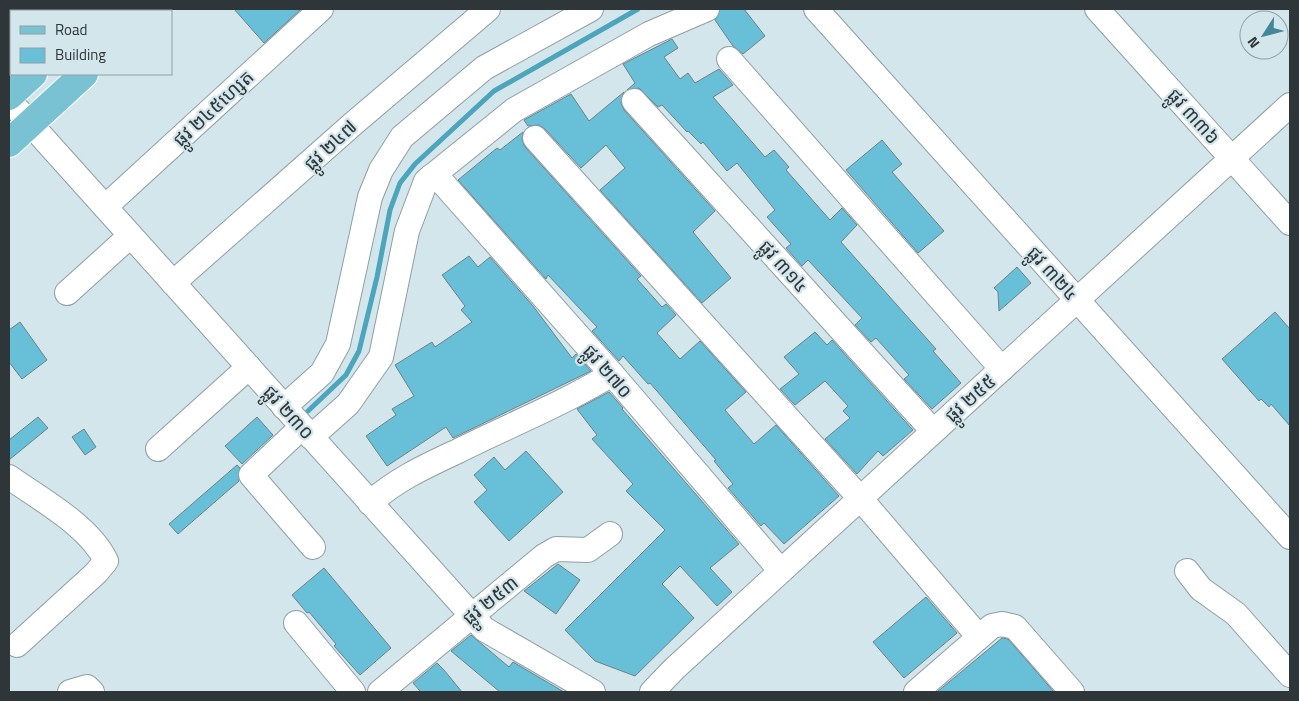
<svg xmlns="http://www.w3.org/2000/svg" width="1299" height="701" font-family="'Titillium Web','Noto Sans Khmer',sans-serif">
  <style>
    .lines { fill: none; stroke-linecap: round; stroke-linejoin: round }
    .stream { stroke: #4da5bd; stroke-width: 5 }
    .building { fill: #68bfd8; stroke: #708186 }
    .minor-casing { stroke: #8e9fa5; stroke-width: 26 }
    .major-casing { stroke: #fff; stroke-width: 30 }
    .minor { stroke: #fff; stroke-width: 24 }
    .major { stroke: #79c2d4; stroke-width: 28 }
    .labels { text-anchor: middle; stroke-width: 4.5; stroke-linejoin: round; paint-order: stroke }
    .street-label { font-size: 19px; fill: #2f3639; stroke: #d3e6ec }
  </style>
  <rect width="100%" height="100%" fill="#d3e6ec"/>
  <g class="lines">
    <path class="stream" d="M308,411L346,375L359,351L377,277L390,210L400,183L415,164L494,91L638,9"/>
  </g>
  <g class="building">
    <path d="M234,9H301L264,43Z"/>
    <path d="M720,9H744L765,36L743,54L733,46L715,20Z"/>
    <path d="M672,39L678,48L664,57L680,79L688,73L695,83L719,69L733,85L713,97L765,157L774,150L789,167L786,170L830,220L842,208L857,225L841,242L936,349L933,351L961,383L932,409L904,379L909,375L876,338L871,342L855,325L862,318L808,260L802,266L786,248L791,244L767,217L775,210L737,163L727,171L703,142L701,144L688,131L687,132L662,105L658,107L639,88L627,90L635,83L623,64Z"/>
    <path d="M624,92L621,103L624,110L715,211L693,232L731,278L702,303L600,190L625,168L606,145L581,168L545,129L539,125L528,126L524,120L571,94L589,121Z"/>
    <path d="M523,132L522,140L525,147L641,276L637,279L662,307L666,304L676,315L657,333L680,359L700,341L746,392L725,410L754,444L776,425L839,496L784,544L764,523L761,526L728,488L733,484L714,461L716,460L650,383L648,384L623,356L619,361L592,331L597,327L548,275L546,279L458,180L497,148L500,150Z"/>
    <path d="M882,140L902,164L892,172L944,231L918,253L846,170Z"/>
    <path d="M469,256L478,267L490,257L533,306L572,358L576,354L591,371L453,438L446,427L387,466L366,436L396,415L392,409L414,396L395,365L432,342L435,347L472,322L461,310L465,306L442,275Z"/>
    <path d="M1017,267L1031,283L999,311L998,292L994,288Z"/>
    <path d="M1275,312L1290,329V426L1271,404L1269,407L1261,399L1259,401L1222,359Z"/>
    <path d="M20,322L47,360L22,379L9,362V330Z"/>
    <path d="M815,332L827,345L832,340L913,430L883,456L878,451L857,474L825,439L850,418L843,411L848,406L825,381L795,405L780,389L799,374L784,357Z"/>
    <path d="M609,392L623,408L622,409L739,544L710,568L732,592L717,606L680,566L662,584L694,618L635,676L595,661L565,630L665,530L626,491L633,484L592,439L597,435L577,409Z"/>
    <path d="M38,417L48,428L9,460V440Z"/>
    <path d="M257,417L273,435L242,464L225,446Z"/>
    <path d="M84,429L96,447L85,455L72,437Z"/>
    <path d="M526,451L563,492L509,541L474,502L487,490L474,475L494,457L505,470Z"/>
    <path d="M237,465L240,468L239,481L178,534L169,524Z"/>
    <path d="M558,564L580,580L556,614L524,591Z"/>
    <path d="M324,568L391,648L360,675L334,646L336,644L309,612L307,613L292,595Z"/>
    <path d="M926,597L957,633L904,678L873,642Z"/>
    <path d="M471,635L509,667L513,662L564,692H500L451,651Z"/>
    <path d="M1002,638L1008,639L1054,692H937Z"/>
    <path d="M437,663L444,670L462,692H421L413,683Z"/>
  </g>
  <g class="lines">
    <defs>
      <g id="minor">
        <path d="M816,9L1290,537"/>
        <path d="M1097,9L1290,223"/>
        <path d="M729,59L1002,369"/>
        <path d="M9,100L484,629L593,692"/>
        <path d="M634,101L933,431"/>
        <path d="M535,138L859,497L979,637"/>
        <path d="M432,176L442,182L612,374L780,570"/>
        <path d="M105,207L321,9"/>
        <path d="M173,283L354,123L488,9"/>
        <path d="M67,293L130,236"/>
        <path d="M284,407L322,373L338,344L370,197L381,170L402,137L484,68L591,9"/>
        <path d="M302,427L251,475L313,547"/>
        <path d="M311,437L348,404L381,357L407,231L426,181L514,110L649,34L707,9"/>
        <path d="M158,449L249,367"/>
        <path d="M9,477C40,499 90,526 106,561L96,573L17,645"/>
        <path d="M370,503C397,479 426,466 458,451C510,425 563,404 612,374"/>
        <path d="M1187,571L1201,589L1236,614L1290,675"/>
        <path d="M296,623L353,692"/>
        <path d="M70,692L87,687L92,692"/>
        <path d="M380,692L544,556L556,549L588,550L610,534"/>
        <path d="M652,692L674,669L1290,105"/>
        <path d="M916,692L992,626L1002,624L1015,627L1072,692"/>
      </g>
      <g id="major">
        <path d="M101,11L104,9"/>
        <path d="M152,11L155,9"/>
        <path d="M9,96L33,74"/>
        <path d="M9,143L84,74"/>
      </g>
    </defs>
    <use href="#minor" class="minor-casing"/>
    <use href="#major" class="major-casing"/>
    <use href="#minor" class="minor"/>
    <use href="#major" class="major"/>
  </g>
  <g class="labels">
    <g class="street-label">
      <text transform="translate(213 108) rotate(-43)" y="7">ផ្លូវ ២៤៥ហ្សេត</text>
      <text transform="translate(1194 116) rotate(48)" y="7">ផ្លូវ ៣៣៦</text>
      <text transform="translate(330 145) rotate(-43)" y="7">ផ្លូវ ២៤៧</text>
      <text transform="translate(784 266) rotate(48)" y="7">ផ្លូវ ៣១៤</text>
      <text transform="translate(1053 273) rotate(48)" y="7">ផ្លូវ ៣២៤</text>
      <text transform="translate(608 371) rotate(49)" y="7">ផ្លូវ ២៧០</text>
      <text transform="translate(970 398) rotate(-42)" y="7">ផ្លូវ ២៥៥</text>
      <text transform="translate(289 412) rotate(48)" y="7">ផ្លូវ ២៣០</text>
      <text transform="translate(490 600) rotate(-39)" y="7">ផ្លូវ ២៥៣</text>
    </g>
  </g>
  <rect width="1299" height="701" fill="none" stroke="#2f3639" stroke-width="20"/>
  <rect x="10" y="10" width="162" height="65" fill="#d3e6ec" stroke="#91a0a4"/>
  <rect x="20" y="26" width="25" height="8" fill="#79c2d4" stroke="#91a0a4"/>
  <text x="55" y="35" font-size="15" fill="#2f3639">Road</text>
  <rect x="20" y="48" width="25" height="15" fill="#68bfd8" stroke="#91a0a4"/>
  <text x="55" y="60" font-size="15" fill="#2f3639">Building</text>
  <g transform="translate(1264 35) rotate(234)"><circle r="24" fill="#d3e6ec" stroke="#91a0a4"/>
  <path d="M0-4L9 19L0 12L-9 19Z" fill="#458699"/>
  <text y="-8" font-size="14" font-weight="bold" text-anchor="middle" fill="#2f3639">N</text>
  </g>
</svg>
